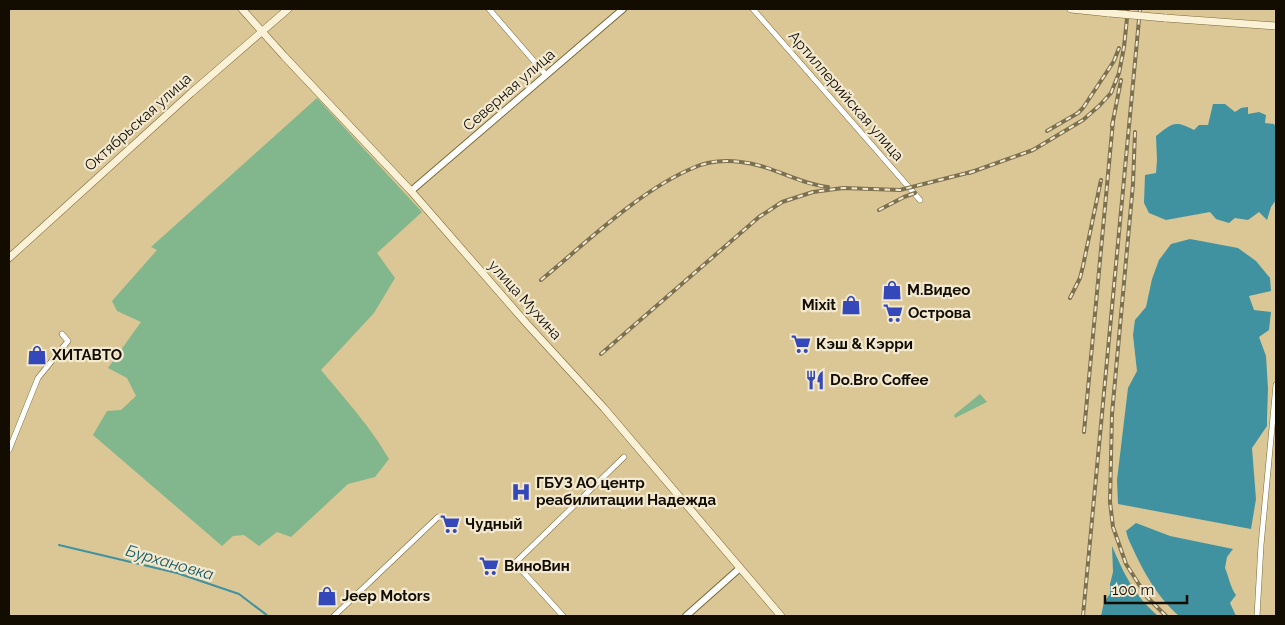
<svg xmlns="http://www.w3.org/2000/svg" width="1285" height="625" font-family="Raleway,sans-serif">
  <style>
    .green { fill: #82b68c }
    .water { fill: #4092a0 }
    .lines { fill: none; stroke-linecap: round; stroke-linejoin: round }
    .stream { stroke: #4092a0; stroke-width: 2 }
    .minor-casing { stroke: #796839; stroke-width: 6 }
    .tertiary-casing { stroke: #796839; stroke-width: 8 }
    .secondary-casing { stroke: #796839; stroke-width: 8 }
    .minor { stroke: #fff; stroke-width: 5 }
    .tertiary { stroke: #fff; stroke-width: 6 }
    .secondary { stroke: #fbf1d6; stroke-width: 7 }
    .rail-casing { stroke: #7d704f; stroke-width: 4 }
    .rail { stroke: #f2e9d0; stroke-width: 2; stroke-dasharray: 5.5; stroke-linecap: butt }
    .secondary-bridge-casing { stroke: #796839; stroke-width: 8; stroke-linecap: butt }
    .secondary-bridge { stroke: #fbf1d6; stroke-width: 7 }
    .labels { text-anchor: middle; stroke-width: 4.5; stroke-linejoin: round; paint-order: stroke }
    .street-label { font-size: 15px; fill: #130c00; stroke: #f2e9d0 }
    .poi-label { font-size: 15px; font-weight: bold; fill: #130c00; stroke: #f2e9d0; text-anchor: start }
    .water-label { font-size: 16px; font-style: italic; fill: #115762; stroke: #f2e9d0 }
  </style>
  <rect width="100%" height="100%" fill="#dac795"/>
  <g class="green">
    <path d="M317,98L422,212L377,253L395,278L374,313L321,370C345,399 370,426 389,459L375,477L348,484L291,537L277,532L259,546L244,535L233,536L222,546L93,435L107,411L121,410L136,396L127,378L108,368L141,322L117,311L112,301L157,250L151,247Z"/>
    <path d="M980,394L987,402L955,418L954,415Z"/>
  </g>
  <g class="water">
    <path d="M1213,104H1225L1235,112L1241,108L1248,107V114L1259,112L1266,115L1265,123L1274,124L1276,128V200L1271,207L1267,220L1259,212L1248,220L1235,218L1229,223L1216,219L1210,212L1166,220L1149,213L1144,203L1145,175L1156,173L1157,160L1156,136C1173,123 1174,120 1194,130L1199,125H1208Z"/>
    <path d="M1190,239L1238,248L1256,261L1270,278L1271,291L1249,296L1254,310L1271,312L1269,330L1259,337L1266,356L1268,389L1267,419V426L1252,448L1256,499L1251,529L1118,504L1117,480L1128,388L1137,371L1133,335L1135,320L1146,307L1152,279L1159,260L1171,244Z"/>
    <path d="M1136,523L1170,536L1233,549L1227,557L1225,568C1229,577 1230,587 1236,595L1230,603L1236,616H1179C1155,595 1141,567 1128,538L1126,531Z"/>
    <path d="M1112,546C1124,574 1134,595 1158,616H1101L1104,602L1110,594V584L1113,572Z"/>
  </g>
  <g class="lines">
    <path class="stream" d="M59,545L177,573L239,594L268,616"/>
    <defs>
      <g id="minor">
        <path d="M489,9L546,75"/>
        <path d="M753,9L920,200"/>
        <path d="M9,450L38,378L68,341L62,334"/>
        <path d="M334,616L438,517"/>
        <path d="M563,616L515,563L624,457"/>
        <path d="M1257,616L1261,545L1276,385"/>
      </g>
      <g id="tertiary">
        <path d="M411,191L623,9"/>
        <path d="M686,616L740,568"/>
      </g>
      <g id="secondary">
        <path d="M242,9L284,56L411,191L527,324L604,408L781,616"/>
        <path d="M1071,9L1109,13"/>
        <path d="M1165,18L1276,26"/>
        <path d="M9,258L191,93L288,9"/>
      </g>
    </defs>
    <use href="#minor" class="minor-casing"/>
    <use href="#tertiary" class="tertiary-casing"/>
    <use href="#secondary" class="secondary-casing"/>
    <use href="#minor" class="minor"/>
    <use href="#tertiary" class="tertiary"/>
    <use href="#secondary" class="secondary"/>
    <defs>
      <g id="rail">
        <path d="M1112,126L1121,80"/>
        <path d="M1047,131L1078,113L1083,108L1114,61L1119,48"/>
        <path d="M1135,132L1133,184L1112,414L1110,502L1113,527L1126,564L1147,597L1166,616"/>
        <path d="M969,173L1033,150L1083,120L1100,105L1111,93L1119,73L1124,47L1128,9"/>
        <path d="M879,210L904,197L915,193"/>
        <path d="M541,280C586,243 640,190 693,168C708,161 725,160 741,162C772,165 798,184 828,187"/>
        <path d="M1070,298L1080,278L1083,266L1101,180"/>
        <path d="M601,354L759,217L782,202L813,192L843,188L900,190L975,171"/>
        <path d="M1084,432L1113,121"/>
        <path d="M1083,616L1140,9"/>
      </g>
    </defs>
    <use href="#rail" class="rail-casing"/>
    <use href="#rail" class="rail"/>
    <defs>
      <path id="secondary-bridge" d="M1109,13L1165,18"/>
    </defs>
    <use href="#secondary-bridge" class="secondary-bridge-casing"/>
    <use href="#secondary-bridge" class="secondary-bridge"/>
  </g>
  <defs>
    <symbol id="shop-bare" viewBox="-9 -9 18 18"><path d="M-5-2.5h2.3a2.7 3.5 0 0 1 5.4 0H5L5.5 6h-11ZM-1.5-2.5h3a1.5 2.3 0 0 0-3 0Z" fill="#3548ba" stroke="#f2e9d0" stroke-width="2.5" paint-order="stroke"/></symbol>
    <symbol id="supermarket-bare" viewBox="-9 -9 18 18"><path d="M-6-5.5h2.5l.6 2H6L4.5 2H-2.5L-4.4-4H-6ZM-1.5 3.2a1.3 1.3 0 1 0 .1 0ZM3 3.2a1.3 1.3 0 1 0 .1 0Z" fill="#3548ba" stroke="#f2e9d0" stroke-width="2.5" paint-order="stroke"/></symbol>
    <symbol id="restaurant-bare" viewBox="-9 -9 18 18"><path d="M-5-6h1v4h1v-4h1v4h1v-4h1v5L-1.5 .5V6h-2V.5L-5-1ZM5-6V6H3V1.5H1.5Q1.5-4 5-6Z" fill="#3548ba" stroke="#f2e9d0" stroke-width="2.5" paint-order="stroke"/></symbol>
    <symbol id="hospital-bare" viewBox="-9 -9 18 18"><path d="M-5-5h3v3.5h4V-5h3V5h-3V1.5h-4V5h-3Z" fill="#3548ba" stroke="#f2e9d0" stroke-width="2.5" paint-order="stroke"/></symbol>
  </defs>
  <g fill-rule="evenodd">
    <use href="#shop-bare" x="878" y="276" width="28" height="28"/>
    <use href="#shop-bare" x="837" y="291" width="28" height="28"/>
    <use href="#supermarket-bare" x="879" y="299" width="28" height="28"/>
    <use href="#supermarket-bare" x="787" y="330" width="28" height="28"/>
    <use href="#shop-bare" x="23" y="341" width="28" height="28"/>
    <use href="#restaurant-bare" x="801" y="366" width="28" height="28"/>
    <use href="#hospital-bare" x="507" y="478" width="28" height="28"/>
    <use href="#supermarket-bare" x="436" y="510" width="28" height="28"/>
    <use href="#supermarket-bare" x="475" y="552" width="28" height="28"/>
    <use href="#shop-bare" x="313" y="582" width="28" height="28"/>
  </g>
  <g class="labels">
    <g class="street-label">
      <text transform="translate(509 90) rotate(-41)" y="5">Северная улица</text>
      <text transform="translate(846 96) rotate(49)" y="5">Артиллерийская улица</text>
      <text transform="translate(138 122) rotate(-42)" y="5">Октябрьская улица</text>
      <text transform="translate(525 300) rotate(48)" y="5">улица Мухина</text>
    </g>
    <g class="poi-label">
      <text x="907" y="295">М.Видео</text>
      <text x="836" y="310" text-anchor="end">Mixit</text>
      <text x="908" y="318">Острова</text>
      <text x="816" y="349">Кэш &amp; Кэрри</text>
      <text x="52" y="360">ХИТАВТО</text>
      <text x="830" y="385">Do.Bro Coffee</text>
      <text x="536" y="488">ГБУЗ АО центр<tspan x="536" dy="17">реабилитации Надежда</tspan></text>
      <text x="465" y="529">Чудный</text>
      <text x="504" y="571">ВиноВин</text>
      <text x="342" y="601">Jeep Motors</text>
    </g>
    <g class="water-label">
      <text transform="translate(170 562) rotate(16)" y="6">Бурхановка</text>
    </g>
  </g>
  <rect width="1285" height="625" fill="none" stroke="#130c00" stroke-width="20"/>
  <path d="M1105 595v8h82v-8" fill="none" stroke="#130c00" stroke-width="2.5"/>
  <text x="1112" y="595" font-size="15" fill="#130c00" stroke="#f2e9d0" stroke-width="4" paint-order="stroke">100 m</text>
</svg>
